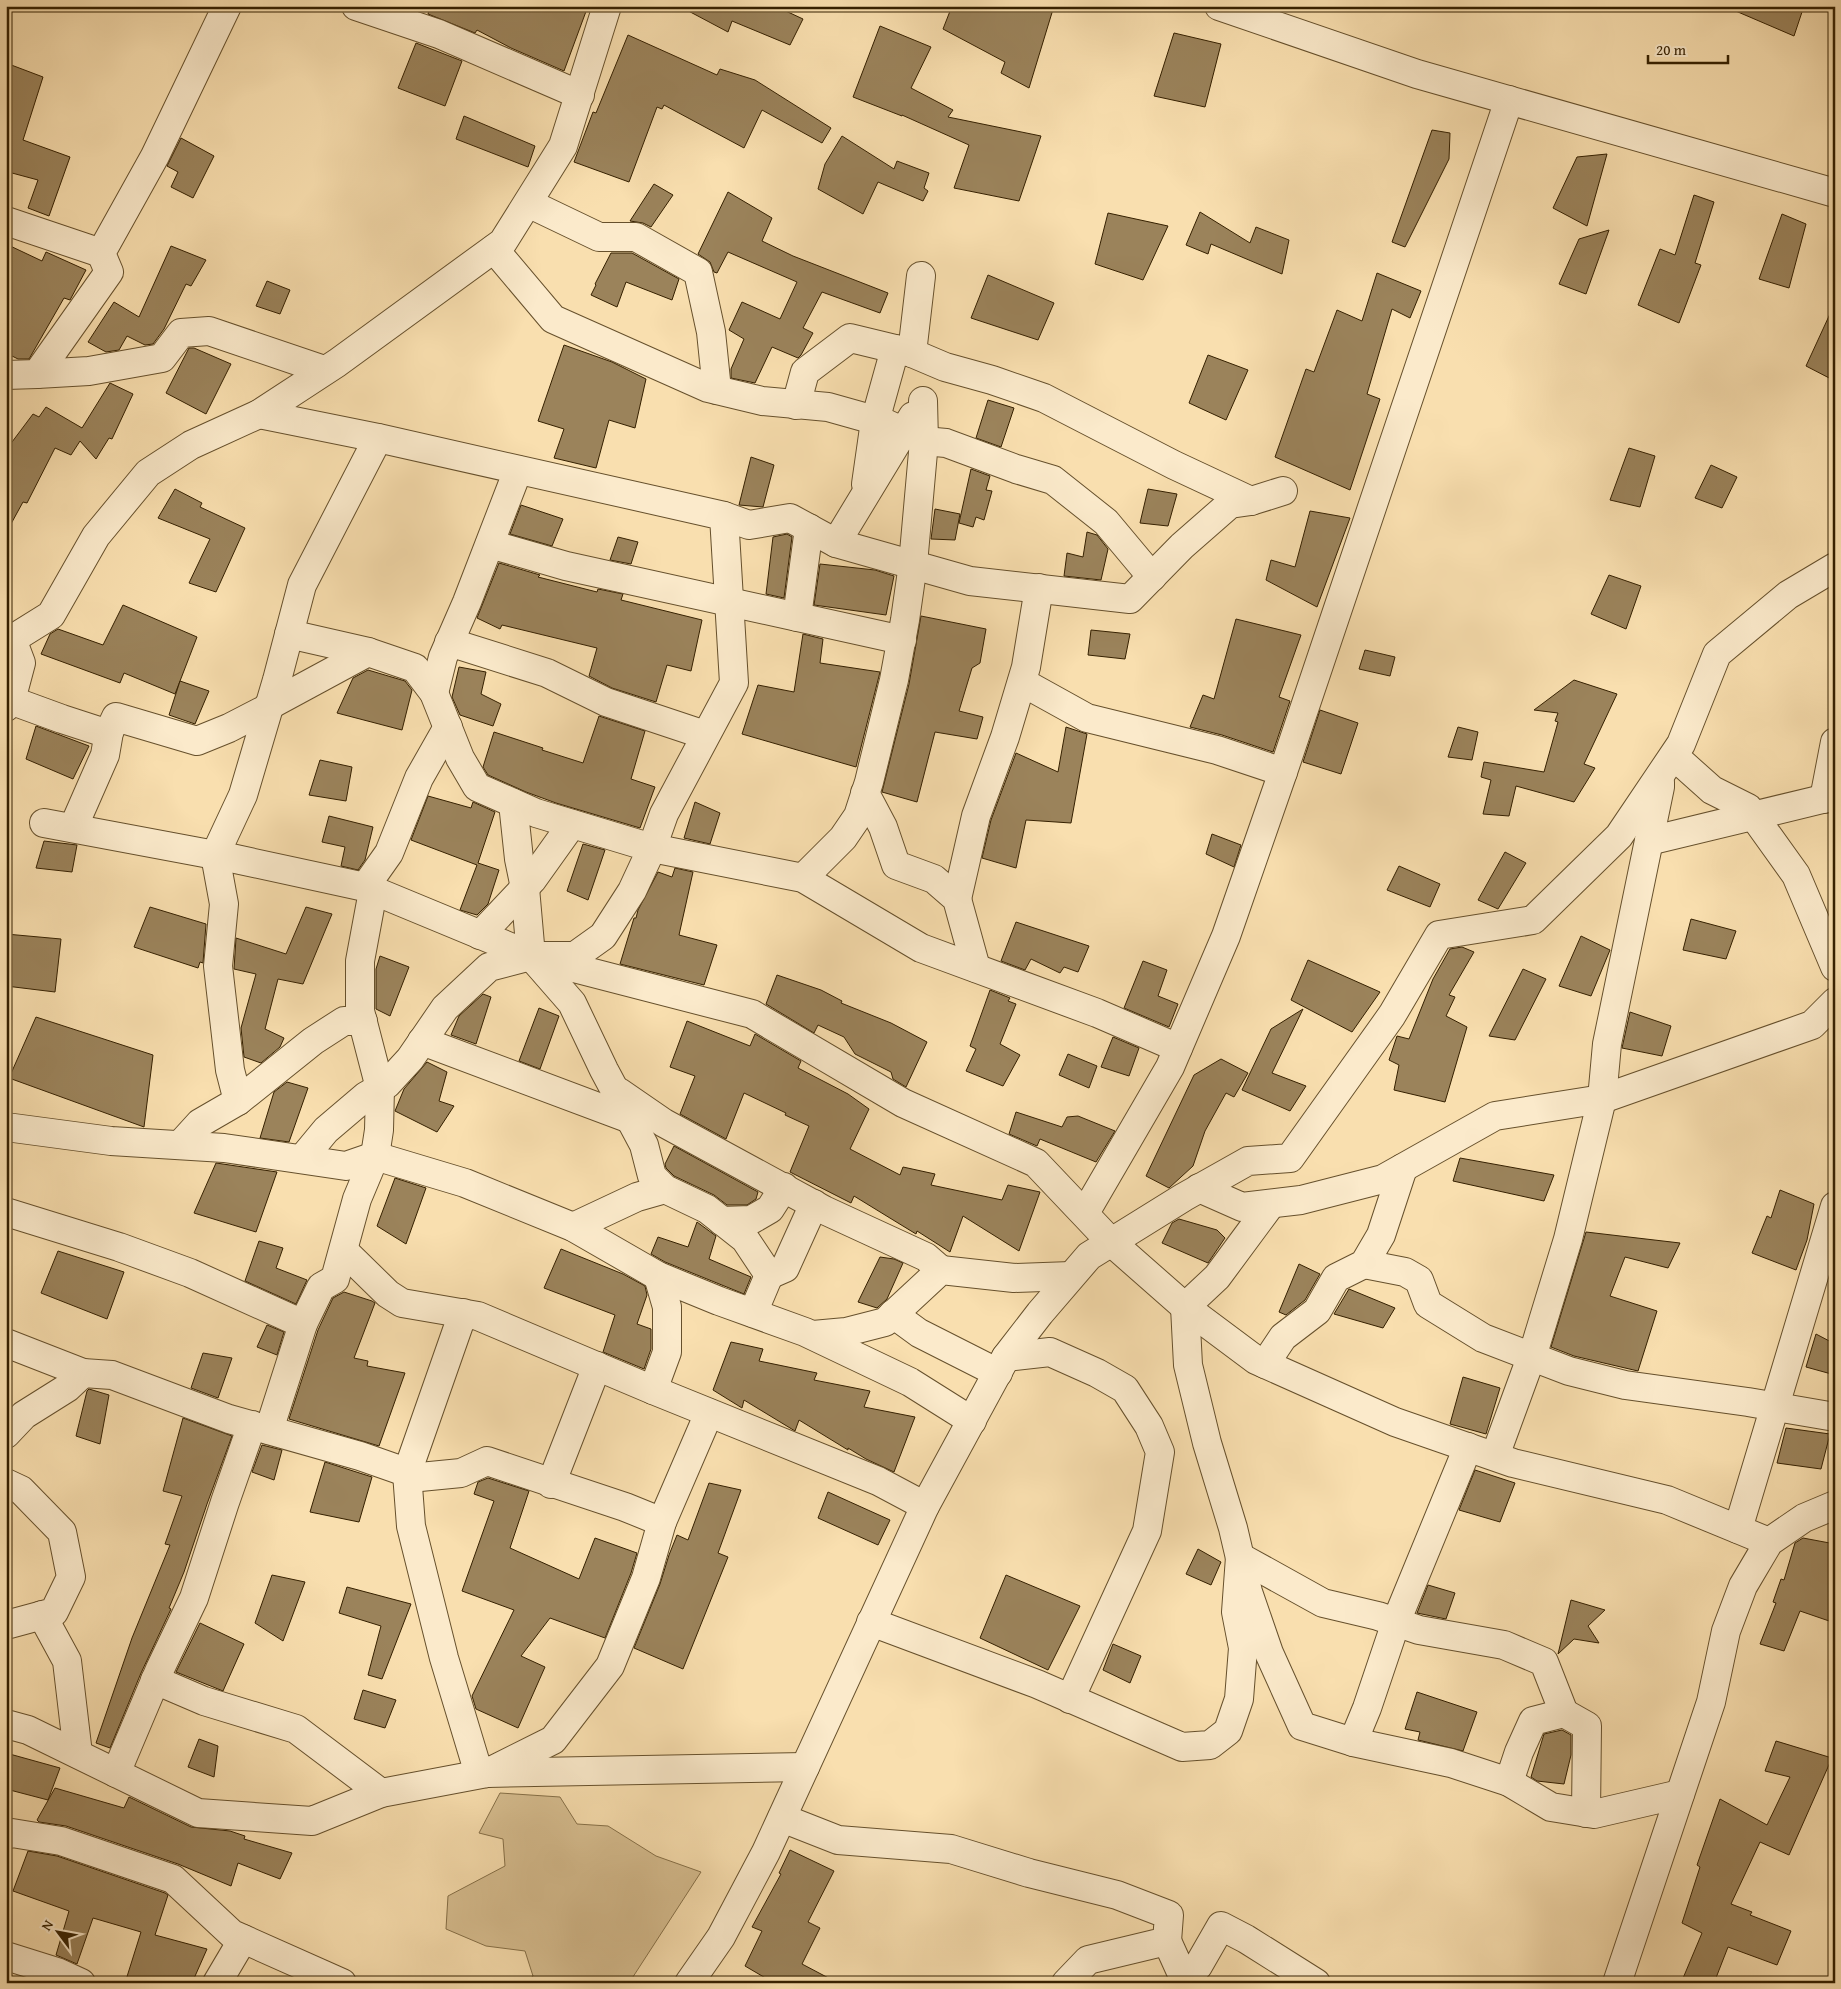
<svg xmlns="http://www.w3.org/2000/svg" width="1841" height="1989" font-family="'Gentium Book Plus',serif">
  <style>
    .green { fill: #d8bf91; stroke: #867048 }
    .building { fill: #9b835b; stroke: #352000 }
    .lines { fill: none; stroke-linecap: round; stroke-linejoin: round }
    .minor-casing { stroke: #66502c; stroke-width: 30 }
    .minor { stroke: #fbeacb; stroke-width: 28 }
  </style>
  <rect width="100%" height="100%" fill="#f9dfaf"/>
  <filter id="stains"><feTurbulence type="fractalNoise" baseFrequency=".004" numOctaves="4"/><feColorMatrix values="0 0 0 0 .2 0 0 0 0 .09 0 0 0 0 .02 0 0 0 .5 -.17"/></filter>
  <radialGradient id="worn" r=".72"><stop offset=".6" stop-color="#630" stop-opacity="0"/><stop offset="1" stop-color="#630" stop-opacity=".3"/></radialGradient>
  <path class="green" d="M500,1793L560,1797L577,1824L608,1826L656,1856L701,1872L629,1983H525L533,1976L525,1951L486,1946L446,1929L448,1896L505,1866L503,1839L479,1833Z"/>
  <g class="building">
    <path d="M430,6H588L564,71L511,48L477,30L475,33L428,14Z"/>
    <path d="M679,6H775L803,19L790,45L732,21L728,32Z"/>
    <path d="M952,6H1054L1029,88L1001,73L1005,62L943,29Z"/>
    <path d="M1724,6H1804L1794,36Z"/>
    <path d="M880,26L931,47L911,88L953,110L948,117L1041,136L1019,201L954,188L969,145L902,115V116L853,97Z"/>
    <path d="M1174,33L1221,44L1205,107L1154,96Z"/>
    <path d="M628,35L717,75L720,69L755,80L831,128L822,143L762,110L744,148L664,105L662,109L657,107L629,182L574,162L593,112L596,113Z"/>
    <path d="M416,43L462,61L445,106L398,88Z"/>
    <path d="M6,63L43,77L23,140L70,157L49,216L28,208L38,180L12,173L10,177L6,176Z"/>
    <path d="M464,116L535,146L528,167L456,139Z"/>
    <path d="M1432,130L1450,133L1449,159L1405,247L1392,242Z"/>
    <path d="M842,136L894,169L897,161L929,173L924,188L928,191L923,201L878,182L863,214L818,189L825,164Z"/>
    <path d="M181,138L214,156L193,198L171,187L178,172L167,166Z"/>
    <path d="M1607,154L1587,226L1553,208L1577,157Z"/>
    <path d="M654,184L673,195L651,227L643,223L630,221Z"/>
    <path d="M728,192L772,218L762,241L793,256L888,293L880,313L822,292L803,328L813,333L801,355L798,358L772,347L755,383L731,378V369L744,339L729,330L742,302L780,319L797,282L728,252L717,273L714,272L710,262L698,254Z"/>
    <path d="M1694,195L1714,202L1695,263L1701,265L1679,323L1638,305L1660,249L1675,255Z"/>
    <path d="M1200,212L1250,243L1256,227L1289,240L1282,274L1211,244L1208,254L1186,245Z"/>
    <path d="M1108,213L1168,226L1143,280L1095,264Z"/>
    <path d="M1782,214L1806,224L1789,288L1759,279Z"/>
    <path d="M1609,230L1586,294L1559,284L1579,239Z"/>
    <path d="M6,244L42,261L46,252L86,270L70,300L64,298L29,359H18L6,353Z"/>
    <path d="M171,246L206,260L191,286L186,284L164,329L153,344L145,345L127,336L119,350L106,352L88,342L114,302L139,317Z"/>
    <path d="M611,253H632L679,279L672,300L626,282L617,307L591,295L596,285L595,284Z"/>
    <path d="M1377,273L1421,291L1410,318L1392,309L1367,394L1380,399L1350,490L1275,457L1306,369L1314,372L1337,310L1362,321Z"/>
    <path d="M988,275L1054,303L1038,340L971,318Z"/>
    <path d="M267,281L290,290L280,314L256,306Z"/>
    <path d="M1835,303V381L1806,366Z"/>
    <path d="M564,345L612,362L646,379L635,428L609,420L596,468L554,458L564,429L538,421Z"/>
    <path d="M189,348H194L231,364L206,414L166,393Z"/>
    <path d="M1208,355L1248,370L1226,420L1189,403Z"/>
    <path d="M110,383L133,394L112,439L109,438L96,459L80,441L71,455L55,448L27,503L23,502L6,533V450L33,414L39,417L46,407L82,428Z"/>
    <path d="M988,400L1014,408L1001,447L976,438Z"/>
    <path d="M1629,448L1655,456L1640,507L1610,500Z"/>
    <path d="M751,457L774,465L763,507L739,505Z"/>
    <path d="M1711,465L1737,477L1722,508L1695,498Z"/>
    <path d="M971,469L990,476L986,490L992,491L984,520L976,517L973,527L959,523Z"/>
    <path d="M175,489L202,503L200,507L245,528L216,592L189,583L210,539L158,518Z"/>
    <path d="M1148,489L1177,494L1168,526L1140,523Z"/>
    <path d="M521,505L563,519L552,546L510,534Z"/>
    <path d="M935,509L960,514L955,540L931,539Z"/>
    <path d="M1310,511L1350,518L1317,607L1266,580L1271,560L1295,567Z"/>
    <path d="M1087,532L1097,535L1108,549L1101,580L1064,576L1067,553L1083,557Z"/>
    <path d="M787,534L792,537L784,598L766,594L773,537Z"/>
    <path d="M618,537L638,542L631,564L610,560Z"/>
    <path d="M499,563L540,575L538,577L597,592L598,589L623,594L621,600L702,620L691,671L667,665L656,702L612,688L589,676L597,648L502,625L500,629L477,618Z"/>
    <path d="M820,564L875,570L894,576L886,615L814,605Z"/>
    <path d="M1609,575L1641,586L1626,629L1591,614Z"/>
    <path d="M123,605L197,637L175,694L124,673L120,683L41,654L50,634L58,629L103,645Z"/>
    <path d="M921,616L986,629L980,663L972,668L959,711L983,717L977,739L935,732L917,802L882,792L909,684Z"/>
    <path d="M1236,619L1301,635L1279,697L1290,701L1273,752L1222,735L1190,727L1203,695L1214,699Z"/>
    <path d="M1091,630L1130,634L1125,659L1088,655Z"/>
    <path d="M803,634L823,639L820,663L880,672L856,767L742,734L758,685L794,692Z"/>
    <path d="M1365,650L1395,657L1390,676L1359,669Z"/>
    <path d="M459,667L486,672L481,694L501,704L493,726L460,715L452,697Z"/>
    <path d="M368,670L405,681L412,690L402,730L337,713L353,678Z"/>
    <path d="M1574,680L1617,694L1584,764L1595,768L1574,802L1516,786L1509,816L1483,814L1491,780L1481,777L1484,762L1544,772L1558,722L1555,721L1558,713L1534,710Z"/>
    <path d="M180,681L209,691L195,724L169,715Z"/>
    <path d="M1320,710L1358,723L1341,774L1303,762Z"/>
    <path d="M599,716L645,731L631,779L655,787L640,828L556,803L526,792L488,775L483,767L494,732L543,748L542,750L583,763Z"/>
    <path d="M36,726L89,746L73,779L26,759Z"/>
    <path d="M1066,727L1087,734L1071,823L1026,820L1016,868L982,858L991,820L1016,753L1058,772Z"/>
    <path d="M1458,727L1478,732L1472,760L1448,757Z"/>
    <path d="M320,760L352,767L346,801L309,795Z"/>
    <path d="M428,796L471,808L473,802L495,812L478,863L499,870L488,904L477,915L460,910L477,865L411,840Z"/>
    <path d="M695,802L720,813L710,844L684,838Z"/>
    <path d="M329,816L373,827L365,860L358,870L341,866L345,847L322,842Z"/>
    <path d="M1212,834L1241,845L1234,867L1206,854Z"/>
    <path d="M44,841L77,845L72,872L36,868Z"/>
    <path d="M583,844L605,850L588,900L567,891Z"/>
    <path d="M1505,852L1526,863L1498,909L1478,900Z"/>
    <path d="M1399,866L1440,884L1430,907L1387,890Z"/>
    <path d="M675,868L693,872L679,935L717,945L704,985L620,964L634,918H636L638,910L658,872L672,877Z"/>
    <path d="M150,907L206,924L203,963L200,962L198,968L134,947Z"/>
    <path d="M306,907L332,914L303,984L278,979L265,1029L284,1038L280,1047L261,1063L244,1057L241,1028L256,974L234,969L236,938L286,954Z"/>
    <path d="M1691,919L1736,931L1726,959L1683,950Z"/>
    <path d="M1016,922L1089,946L1078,972L1064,967L1060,973L1031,959L1025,970L1001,961Z"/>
    <path d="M6,934L61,939L55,992L6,986Z"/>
    <path d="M1581,936L1610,950L1591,996L1559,986Z"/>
    <path d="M1462,947L1474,952L1449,995L1455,997L1446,1016L1467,1027L1445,1102L1394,1090L1399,1065L1389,1060L1397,1036L1409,1039L1433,979L1450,949Z"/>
    <path d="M380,956L409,967L390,1016L376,1009V969Z"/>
    <path d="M1308,960L1380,992L1352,1032L1291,1000Z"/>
    <path d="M1143,961L1167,970L1158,996L1178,1004L1169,1027L1124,1008Z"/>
    <path d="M1523,969L1546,979L1515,1040L1489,1036Z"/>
    <path d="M777,975L821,990L842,1001L841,1003L891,1023L927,1042L906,1087L893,1079L891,1072L855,1054L844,1037L818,1025L814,1033L766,1004Z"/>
    <path d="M990,990L1010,998L1008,1001L1016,1004L1000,1044L1020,1055L1003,1086L966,1071L976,1049L970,1046Z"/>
    <path d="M483,994L491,997L476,1044L451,1035L459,1016Z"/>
    <path d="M539,1008L559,1016L540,1069L519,1061Z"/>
    <path d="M1303,1009L1272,1073L1306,1086L1290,1111L1242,1090L1271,1029Z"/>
    <path d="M1630,1012L1671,1026L1662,1056L1622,1048Z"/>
    <path d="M36,1017L153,1055L144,1127L9,1078Z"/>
    <path d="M687,1021L750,1046L755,1034L801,1061L798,1068L848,1094L869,1109L850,1149L900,1175L903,1167L935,1174L931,1185L1002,1200L1008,1185L1040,1192L1019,1251L963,1216L950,1252L917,1231L916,1234L854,1196L851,1203L790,1172L809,1126L785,1115L786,1113L744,1093L726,1139L680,1114L695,1076L670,1067Z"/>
    <path d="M1113,1037L1139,1048L1129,1076L1101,1067Z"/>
    <path d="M1068,1054L1097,1066L1089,1088L1059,1075Z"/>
    <path d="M1221,1059L1248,1073L1234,1097L1226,1093L1205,1131L1193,1166L1169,1188L1146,1176L1194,1075Z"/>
    <path d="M427,1062L447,1072L439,1101L454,1106L437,1132L395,1111L404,1089Z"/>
    <path d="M287,1082L308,1088L289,1142L260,1138L274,1092Z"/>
    <path d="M1016,1112L1062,1127L1067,1117L1078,1116L1115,1131L1096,1162L1040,1139L1037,1146L1009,1134Z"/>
    <path d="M674,1146L758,1192L756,1199L747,1205H727L714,1195L674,1176L666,1168L665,1164Z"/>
    <path d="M1460,1158L1554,1175L1544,1201L1453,1181Z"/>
    <path d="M216,1163L277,1172L256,1232L194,1213Z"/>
    <path d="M395,1178L426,1188L406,1244L377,1226Z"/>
    <path d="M1780,1190L1814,1204L1807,1240L1796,1270L1752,1253L1767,1216L1771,1218Z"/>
    <path d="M1179,1219L1217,1230L1225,1238L1208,1263L1162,1243L1172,1223Z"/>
    <path d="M697,1222L716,1236L709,1259L751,1277L744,1294L665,1262L651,1254L658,1237L688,1247Z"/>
    <path d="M1586,1232L1680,1243L1668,1268L1625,1257L1610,1296L1657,1311L1638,1371L1574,1356L1551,1347Z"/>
    <path d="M259,1241L283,1248L276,1268L307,1280L296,1304L245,1281Z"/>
    <path d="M561,1249L623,1274L645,1286L647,1295L637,1324L651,1329V1349L644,1369L603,1352L615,1315L544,1288Z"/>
    <path d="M58,1251L124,1272L107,1319L41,1293Z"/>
    <path d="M880,1257L894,1259L903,1263L887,1299L877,1308L858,1302Z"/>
    <path d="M1299,1264L1320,1274L1305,1300L1286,1315L1279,1312Z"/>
    <path d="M1349,1289L1395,1308L1383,1328L1334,1314Z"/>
    <path d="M344,1292L372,1301L375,1303L354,1358L368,1361L367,1366L405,1373L379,1446L289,1419L318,1330L333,1298Z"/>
    <path d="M267,1325L284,1332L277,1355L257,1347Z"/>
    <path d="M1816,1334L1835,1344V1375L1806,1367Z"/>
    <path d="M731,1342L763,1349L759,1361L817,1373L814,1380L870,1391L864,1407L915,1417L894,1472L866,1459L848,1448V1450L799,1420L795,1431L744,1400L742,1408L713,1390Z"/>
    <path d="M203,1353L232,1358L218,1398L191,1388Z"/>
    <path d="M1463,1377L1500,1388L1486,1434L1450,1424Z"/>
    <path d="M89,1389L109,1395L100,1444L76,1436L87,1391Z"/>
    <path d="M183,1418L232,1436L207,1504L184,1572L169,1608L171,1609L141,1673L110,1748L96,1743L132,1638L170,1545L165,1544L182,1496L163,1491Z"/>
    <path d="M1786,1428L1830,1434L1821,1469L1777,1463Z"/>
    <path d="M262,1445L282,1450L274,1480L252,1472Z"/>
    <path d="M325,1462L372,1477L359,1522L310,1512Z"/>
    <path d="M1475,1470L1515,1483L1500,1522L1459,1510Z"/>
    <path d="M488,1478L529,1491L510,1548L579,1579L595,1538L637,1553L631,1573L605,1638L550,1618L521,1656L545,1667L518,1728L476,1709L472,1696L514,1610L462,1591L494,1501L474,1494L478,1482Z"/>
    <path d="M709,1483L741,1490L718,1553L728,1557L683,1669L634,1648L660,1584L669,1555L677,1535L688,1540Z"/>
    <path d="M828,1492L890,1520L878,1545L818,1518Z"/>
    <path d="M1803,1538L1835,1544V1623L1800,1611L1784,1651L1760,1644L1776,1603L1773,1602L1781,1579L1784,1580L1795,1543Z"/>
    <path d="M1198,1549L1221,1562L1211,1585L1186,1574Z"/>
    <path d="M272,1575L305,1582L283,1641L255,1623Z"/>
    <path d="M1006,1575L1080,1606L1048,1670L980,1638Z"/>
    <path d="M1428,1585L1455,1593L1446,1619L1417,1613Z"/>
    <path d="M347,1587L411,1604L382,1679L368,1675L381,1626L339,1613Z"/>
    <path d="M1571,1600L1605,1610L1588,1626L1599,1643L1574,1639L1558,1654Z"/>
    <path d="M200,1623L244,1644L223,1691L176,1672Z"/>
    <path d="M1113,1644L1141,1656L1130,1683L1103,1670Z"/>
    <path d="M363,1690L396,1700L385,1728L354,1719Z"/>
    <path d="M1417,1692L1477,1712L1463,1751L1418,1740L1420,1732L1405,1729Z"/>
    <path d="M1562,1730L1571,1735V1755L1564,1784L1537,1781L1531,1777L1544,1734Z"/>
    <path d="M199,1739L218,1746L214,1777L188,1767Z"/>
    <path d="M1776,1741L1832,1758L1789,1855L1760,1842L1731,1904L1752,1912L1750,1915L1791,1931L1777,1965L1728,1947L1714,1983H1681L1702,1933L1682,1923L1700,1867L1697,1865L1720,1799L1767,1825L1790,1777L1765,1771Z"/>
    <path d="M6,1753L60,1768L48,1800L6,1789Z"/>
    <path d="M55,1788L124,1808L129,1797L191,1827L230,1831L245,1836L244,1839L292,1853L280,1879L238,1863L231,1886L178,1864L66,1826L39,1822L37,1820Z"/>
    <path d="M790,1850L834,1871L808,1922L820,1928L802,1964L838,1983H774L745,1966L762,1931L752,1927L781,1874L779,1873Z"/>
    <path d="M28,1851L57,1856L165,1893L168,1895L155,1935L207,1949L192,1983H125L141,1932L93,1918L77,1964L56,1955L69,1911L13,1891Z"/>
  </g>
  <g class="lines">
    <defs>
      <g id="minor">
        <path d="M356,6L439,34L580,95"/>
        <path d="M1219,6L1417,74L1835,193"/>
        <path d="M528,203L599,237H636L698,272L711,332L717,390"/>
        <path d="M6,221L101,253"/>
        <path d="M494,249L553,319L708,388L762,401L828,407L885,423L924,441L946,443L1016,469L1053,480L1106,522L1152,577"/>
        <path d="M912,353L921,276"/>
        <path d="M37,374L89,371L162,358L181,333L209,331L324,370"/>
        <path d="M6,375L37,374L109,272L101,253L155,156L227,6"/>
        <path d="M796,405L805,372L850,338L912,353L945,367L992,380L1044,398L1174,465L1251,501"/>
        <path d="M259,414L378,438L724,516L734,683L664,814L652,848L803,878L921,948L1097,1013L1178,1048"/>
        <path d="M866,484L875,421L895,349"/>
        <path d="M724,516L749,525L790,518L836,543L970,581L1130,599L1182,546L1230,504L1251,501L1283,491"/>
        <path d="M836,543L913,416"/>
        <path d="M490,544L566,566L902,640"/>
        <path d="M797,617L809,528"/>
        <path d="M289,634L368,652"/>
        <path d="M449,642L547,673L606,702L705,735"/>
        <path d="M6,643L51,615L96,536L148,473L191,445L259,414L337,363L503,242L563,146L607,6"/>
        <path d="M1022,682L1087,718L1217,750L1283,772"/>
        <path d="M434,693L443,657L467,602L518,470"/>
        <path d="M10,700L62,719L102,732H109L116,717L197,741L229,728L264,710L270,705L368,652L415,668L434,693L460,758L477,787L536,813L652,848L632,891L603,936L575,956H531L489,967L445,1008L410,1059L387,1084L366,1096L326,1130L302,1159"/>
        <path d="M6,707L13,693L21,663L12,639"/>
        <path d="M1674,756L1712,790L1748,808L1796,875L1835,967"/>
        <path d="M865,793L883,827L896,865L934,879L957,899L976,968"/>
        <path d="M1824,799L1835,742"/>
        <path d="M513,803L519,859L525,888L531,956L572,1003L604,1070L644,1145L652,1176L665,1189L707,1209L745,1239L769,1275L753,1313"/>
        <path d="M44,823L231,858L365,887L539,959L752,1014L903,1103L1036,1163L1110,1241L1185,1307L1256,1360L1395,1422L1513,1463L1667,1500L1769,1542"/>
        <path d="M73,828L105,755L109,732"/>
        <path d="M1649,841L1835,796"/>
        <path d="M803,878L843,838L858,816L869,782L894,680L905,620L913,564L924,441L923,401"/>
        <path d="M365,887L389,853L419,778L448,727"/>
        <path d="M957,899L976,816L1005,737L1026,667L1039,588"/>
        <path d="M480,935L532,880L572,824"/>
        <path d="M422,1041L630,1119"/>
        <path d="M619,1092L664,1123L824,1210L926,1257L941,1270"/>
        <path d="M238,1101L230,1070L218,966L224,904L215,855L243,795L277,680L302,585L378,438"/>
        <path d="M6,1127L111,1141L224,1148L346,1166L375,1156L465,1183L573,1227L658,1276L719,1301L805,1332L910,1382L972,1421"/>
        <path d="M180,1145L200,1123L238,1101L313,1041L344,1021H363"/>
        <path d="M1199,1188L1242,1207L1301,1200L1383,1179L1495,1116L1602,1099L1812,1025L1835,1002"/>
        <path d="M1271,1204L1217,1277L1185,1307L1188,1365L1207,1443L1233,1528L1248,1592L1269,1653L1302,1726L1353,1742L1451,1763L1509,1782L1551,1807L1594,1814L1680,1794"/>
        <path d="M6,1212L119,1247L190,1273L303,1324"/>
        <path d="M1085,1213L1170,1067L1226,936L1283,772L1509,100"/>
        <path d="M722,1221L751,1220L770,1209L784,1187"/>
        <path d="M573,1227L637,1197L665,1189"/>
        <path d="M344,1251L388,1294L402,1303L478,1316L653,1390L878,1481L925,1506"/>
        <path d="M1364,1264L1405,1272L1419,1280L1428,1304L1483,1338L1569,1371L1625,1385L1748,1402L1835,1417"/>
        <path d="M769,1275L785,1268L814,1204"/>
        <path d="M463,1313L407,1473L411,1526L444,1658L476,1764L487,1773L553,1740L610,1666L646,1578L662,1522L709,1413"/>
        <path d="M893,1314L919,1333L998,1373"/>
        <path d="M813,1335L846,1332L885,1322L941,1270L1014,1278L1071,1276"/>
        <path d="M6,1343L83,1373L112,1375L229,1419L360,1456L420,1477L461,1473L487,1461L625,1507L662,1522"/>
        <path d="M1006,1357L1050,1352L1097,1373L1125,1389L1149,1426L1160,1452L1147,1531L1070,1699"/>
        <path d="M1265,1364L1283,1337L1317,1311L1336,1278L1364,1264L1381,1235L1403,1168"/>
        <path d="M653,1390L667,1352V1307L658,1276"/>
        <path d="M269,1430L303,1324L321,1287L335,1279L357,1199L375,1156L379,1130L380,1088L360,1011V961L373,891"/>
        <path d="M6,1434L24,1415L67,1388L83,1373"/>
        <path d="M1495,1456L1536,1344L1568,1239L1602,1099L1607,1044L1660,787V782"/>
        <path d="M6,1483L21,1490L62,1532L71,1577L54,1612L6,1625"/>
        <path d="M551,1484L597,1366"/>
        <path d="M1738,1529L1835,1206"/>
        <path d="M42,1615L67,1661L78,1754"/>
        <path d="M871,1622L1037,1684L1182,1747L1210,1745L1228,1731L1239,1699L1243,1648L1236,1612L1240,1557L1323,1603L1378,1616L1419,1630L1504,1645L1544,1662L1564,1713L1533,1721L1519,1752L1509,1782"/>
        <path d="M155,1680L204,1701L296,1729L381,1793"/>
        <path d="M1564,1713L1587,1726L1586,1813"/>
        <path d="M6,1724L28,1730L198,1813L312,1821L381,1793L487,1773L805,1767"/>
        <path d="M1353,1742L1367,1708L1396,1622L1468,1447"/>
        <path d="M116,1773L160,1669L194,1598L225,1502L252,1425"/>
        <path d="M782,1818L838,1840L951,1849L1029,1873L1117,1895L1169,1915L1167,1941L1088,1960L1066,1983"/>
        <path d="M6,1835L12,1833L61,1841L173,1879L232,1934L342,1983"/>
        <path d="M1167,1941L1181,1972L1198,1966L1221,1926L1246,1939L1316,1983"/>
        <path d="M6,1956L57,1972L81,1983"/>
        <path d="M217,1983L243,1939"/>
        <path d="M689,1983L721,1937L766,1852L925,1506L1006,1357L1040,1313L1089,1256L1184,1197L1248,1161L1290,1158L1392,1015L1439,935L1533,920L1619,836L1681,744L1717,654L1788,595L1835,567"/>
        <path d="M1617,1983L1711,1702L1726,1631L1743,1586L1769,1542L1804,1518L1835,1505"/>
      </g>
    </defs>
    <use href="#minor" class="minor-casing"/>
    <use href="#minor" class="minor"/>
  </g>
  <rect width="1841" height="1989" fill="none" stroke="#f9dfaf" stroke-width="25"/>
  <rect x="8" y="8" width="1826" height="1974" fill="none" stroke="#352000" stroke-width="2.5"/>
  <rect x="12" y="12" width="1816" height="1964" fill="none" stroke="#352000"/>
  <g transform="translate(58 1932) rotate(302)" stroke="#fbeacb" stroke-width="4" paint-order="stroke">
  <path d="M0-4L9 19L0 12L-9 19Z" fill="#352000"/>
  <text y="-8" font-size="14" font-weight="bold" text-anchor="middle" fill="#352000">N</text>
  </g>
  <path d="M1648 55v8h80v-8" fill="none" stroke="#352000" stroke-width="2.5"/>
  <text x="1656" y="55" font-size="15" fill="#352000" stroke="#fbeacb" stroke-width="4" paint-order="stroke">20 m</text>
  <rect width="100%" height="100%" filter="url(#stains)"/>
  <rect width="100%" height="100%" fill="url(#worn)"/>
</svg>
